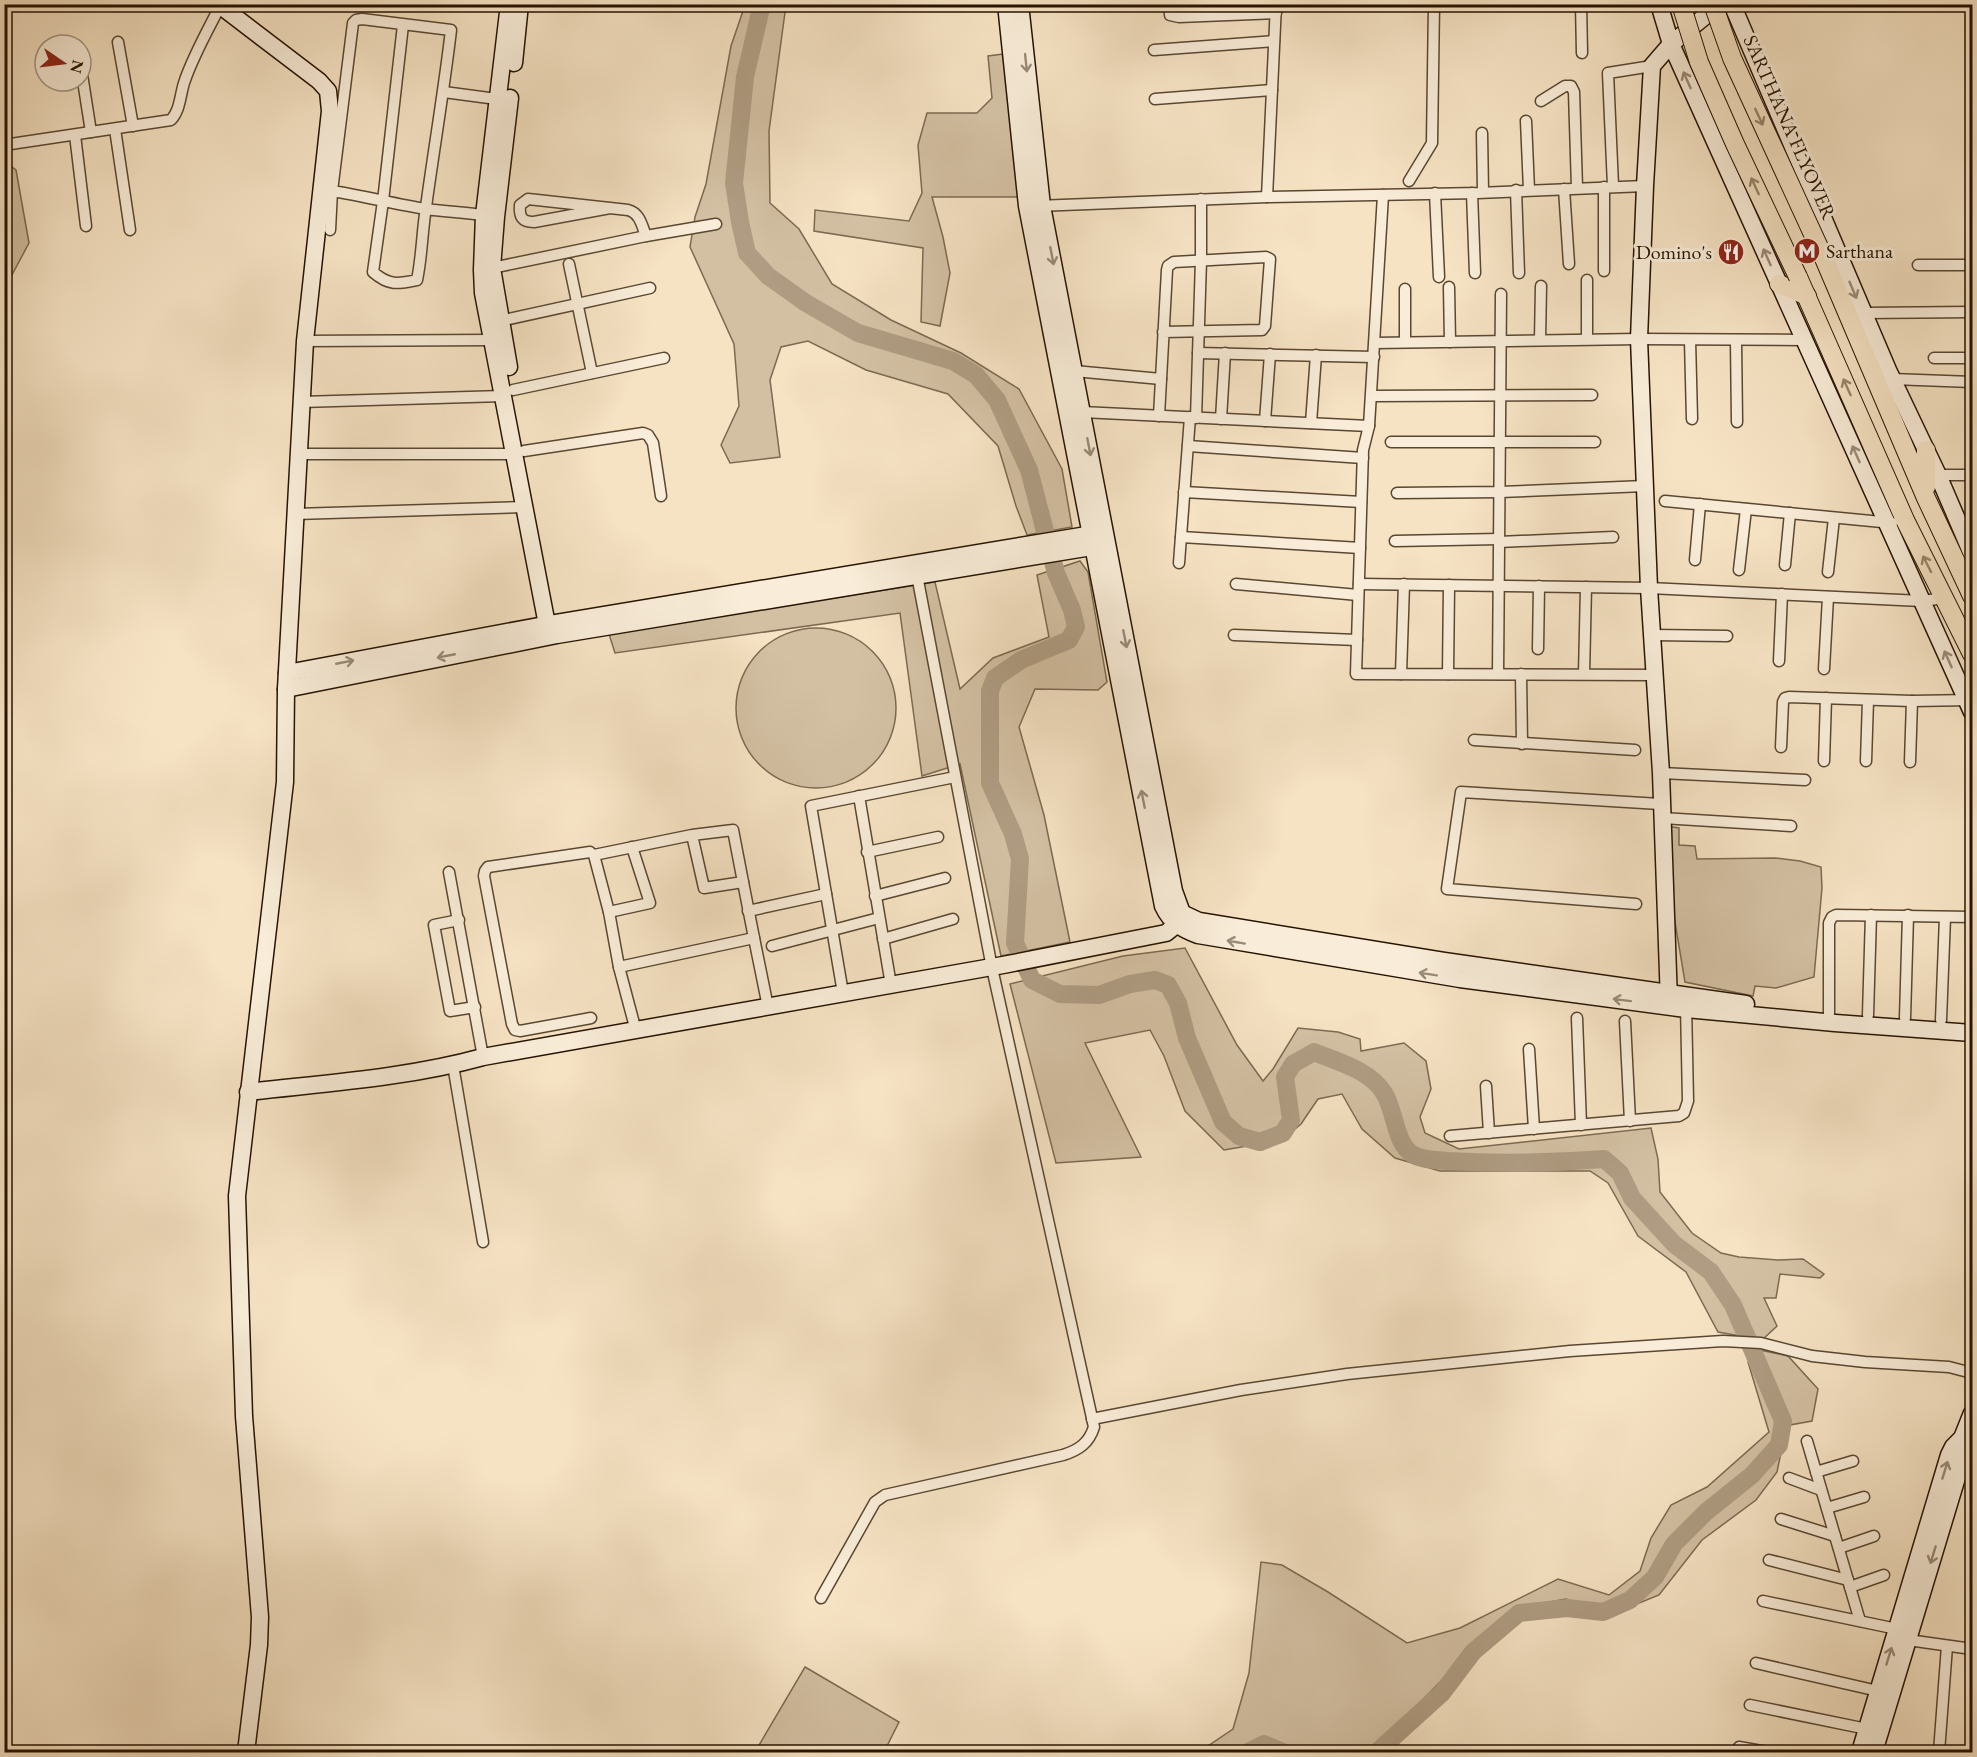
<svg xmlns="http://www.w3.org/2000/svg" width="1977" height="1757" font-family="'EB Garamond',serif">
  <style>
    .green { fill: #d3c0a3; stroke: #7c6a52; stroke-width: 1.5 }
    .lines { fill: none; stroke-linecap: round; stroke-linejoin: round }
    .river { stroke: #af9c82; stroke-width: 18 }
    .street-casing { stroke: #5a4732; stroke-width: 13 }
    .secondary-casing { stroke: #261301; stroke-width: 19 }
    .primary-casing { stroke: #261301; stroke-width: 20 }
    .street { stroke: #f9edd9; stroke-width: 10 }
    .secondary { stroke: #f9edd9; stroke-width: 16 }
    .primary { stroke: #f6e3c4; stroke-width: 18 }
    .primary-bridge-casing { stroke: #261301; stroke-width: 20; stroke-linecap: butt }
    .primary-bridge { stroke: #f6e3c4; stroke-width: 18 }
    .oneway { stroke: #9a8b78 }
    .oneway2 { stroke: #98856c }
    .labels { text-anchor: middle; stroke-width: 6; stroke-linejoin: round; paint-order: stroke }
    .street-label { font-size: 20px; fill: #261301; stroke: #f9edd9 }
    .poi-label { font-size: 20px; fill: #261301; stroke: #f9edd9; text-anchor: start }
  </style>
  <rect width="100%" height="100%" fill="#f6e3c4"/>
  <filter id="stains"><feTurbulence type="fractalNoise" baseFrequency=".00333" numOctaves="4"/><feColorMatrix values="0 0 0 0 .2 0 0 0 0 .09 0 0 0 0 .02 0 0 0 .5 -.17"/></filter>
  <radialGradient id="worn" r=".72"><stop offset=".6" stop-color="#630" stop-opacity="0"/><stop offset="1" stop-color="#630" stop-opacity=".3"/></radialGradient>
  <g class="green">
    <path d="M745,5H786L769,131L770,203L799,229L832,284L891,320L961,353L1019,389L1062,469L1072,527L1027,535L1016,506L998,446L948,394L866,370L808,341L781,347L770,380L780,457L730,463L721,445L739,406L734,344L690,247L695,217L706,184L731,46Z"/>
    <path d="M1003,54L1018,197H932L943,237L950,273L940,326L921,322L923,248L814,231L815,210L909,221L922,193L918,145L927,113H977L992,98L988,56Z"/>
    <path d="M5,162L16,170L29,243L5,288Z"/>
    <path d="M1080,561L1088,572L1107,682L1098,690L1035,689L1019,727L1044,815L1070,942L1001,956L960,764L922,776L900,613L615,653L609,634L935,582L960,689L993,658L1049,637L1037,575Z"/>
    <circle cx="816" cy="708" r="80"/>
    <path d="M1666,826L1679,828V845L1695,846L1697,859L1775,858L1800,861L1821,867L1822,888L1814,977L1776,988L1755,986L1753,996L1685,982L1671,898Z"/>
    <path d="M1185,948L1237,1045L1263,1081L1273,1069L1298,1028L1338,1032L1360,1039L1361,1051L1404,1043L1426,1061L1431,1089L1420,1117L1425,1133L1459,1149L1651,1128L1658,1159L1660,1192L1692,1233L1721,1253L1739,1257L1778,1260L1803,1259L1824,1274L1820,1278L1780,1274L1776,1298H1764L1777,1326L1762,1340L1718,1332L1686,1272L1638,1236L1608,1183L1590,1171H1440L1395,1158L1362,1129L1342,1094L1318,1099L1301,1124L1282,1140L1224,1150L1185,1111L1164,1056L1150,1030L1085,1043L1141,1157L1056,1163L1010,984L1123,956Z"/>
    <path d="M1760,1350L1788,1356L1818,1389L1812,1421L1790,1425L1785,1433L1777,1472L1756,1500L1702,1540L1659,1595L1610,1615L1566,1599L1518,1608L1490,1631L1400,1723L1386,1752H1199L1233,1729L1249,1673L1261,1562L1282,1565L1328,1592L1407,1643L1460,1628L1558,1579L1609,1595L1640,1571L1651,1538L1671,1505L1707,1487L1769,1432L1748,1362Z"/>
    <path d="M805,1667L899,1722L884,1752H755Z"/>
  </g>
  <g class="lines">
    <g class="river">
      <path d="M762,4L745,77L734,183L740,222L747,253L768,276L806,303L858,333L953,361L976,375L997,400L1029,470L1056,573L1072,610L1076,627L1069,640L1021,660L995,678L990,691V783L1013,834L1020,859L1015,943L1032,980L1060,994L1099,995L1130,984L1155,980L1168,985L1178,1003L1187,1038L1223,1122L1239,1136L1260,1142L1283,1133L1291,1120L1285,1077L1293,1064L1314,1052C1338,1062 1370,1070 1384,1093C1395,1110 1395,1143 1412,1154C1421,1160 1437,1160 1448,1161C1500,1164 1552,1163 1604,1159L1620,1173L1632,1198L1674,1244L1711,1272L1733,1305L1783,1421L1779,1445L1752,1475L1706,1512L1674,1544L1655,1577L1630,1600L1603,1612L1567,1608L1519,1613L1473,1652L1442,1693L1377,1752"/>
      <path d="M1248,1752L1264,1744L1283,1752"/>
    </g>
    <defs>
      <g id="street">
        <path d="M1169,4L1170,15L1179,17L1276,13"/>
        <path d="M1581,4L1582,53"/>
        <path d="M403,25L383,201L373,272C389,286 398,284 417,280C422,256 422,232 426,207C434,148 444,90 451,30L362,19L356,20L353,23L332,191C364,196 395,204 426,209C446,212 467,212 487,216"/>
        <path d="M118,42L133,126"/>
        <path d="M1154,50L1274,41"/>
        <path d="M81,68L91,132"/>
        <path d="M444,92L489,98L503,97"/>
        <path d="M1155,99L1272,90"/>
        <path d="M1541,101L1565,86H1571L1574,92L1577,188"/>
        <path d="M1526,121L1529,190"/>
        <path d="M115,129L130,230"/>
        <path d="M1482,133L1483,192"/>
        <path d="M75,135L86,226"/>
        <path d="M4,145L171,120C181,109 180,93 185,80C194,54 208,30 220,6"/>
        <path d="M1409,181L1432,143L1434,4"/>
        <path d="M1613,186L1608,73L1652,66"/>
        <path d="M1564,189L1569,264"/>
        <path d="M1516,190L1519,273"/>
        <path d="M1435,193L1439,277"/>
        <path d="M1472,193L1475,273"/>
        <path d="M1383,195L1369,426L1363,450L1356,674L1655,675"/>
        <path d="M1267,197L1276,4"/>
        <path d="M1037,206L1267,197L1478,193L1645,186"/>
        <path d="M610,208L534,222C522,222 519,217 520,205L528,199L628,210C640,213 642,226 646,236"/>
        <path d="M330,230L332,191"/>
        <path d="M569,264L592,373"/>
        <path d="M1918,265H1972"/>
        <path d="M492,268L646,236L716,224"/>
        <path d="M1604,271V187"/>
        <path d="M1587,280V339"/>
        <path d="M1449,287L1450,342"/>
        <path d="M1863,313L1972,312"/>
        <path d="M500,321L650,288"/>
        <path d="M1540,340L1541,286"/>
        <path d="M1690,340L1692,419"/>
        <path d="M305,341L492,340"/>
        <path d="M1736,341L1737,422"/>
        <path d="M1405,342V289"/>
        <path d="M1375,343L1639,339L1804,340"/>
        <path d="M1198,353L1374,357"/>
        <path d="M1934,358H1972"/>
        <path d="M1074,371L1161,379"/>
        <path d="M1892,379L1972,382"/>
        <path d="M513,390L664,358"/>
        <path d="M1372,396L1592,395"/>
        <path d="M301,402L503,396"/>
        <path d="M1082,412L1369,426"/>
        <path d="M1159,416L1167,270L1168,266L1174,262L1266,257L1270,259L1265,326L1262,330L1163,332"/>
        <path d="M1196,418L1201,260V199"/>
        <path d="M1221,419L1225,353"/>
        <path d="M1265,421L1270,354"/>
        <path d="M1311,423L1316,355"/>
        <path d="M1391,442H1595"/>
        <path d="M1188,446L1363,458"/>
        <path d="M524,451L643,433L648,435L653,443L661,496"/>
        <path d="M298,454H514"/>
        <path d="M1938,475H1972"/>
        <path d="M1184,492L1361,502"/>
        <path d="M1397,493L1500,492L1645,486"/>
        <path d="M1665,501L1892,523"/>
        <path d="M295,514L524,507"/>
        <path d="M1181,537L1360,548"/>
        <path d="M1395,541L1499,539"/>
        <path d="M1499,542L1613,537"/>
        <path d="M1695,560L1700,504"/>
        <path d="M1179,563L1190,417"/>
        <path d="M1785,565L1790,513"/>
        <path d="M1739,570L1746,509"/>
        <path d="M1828,572L1834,518"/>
        <path d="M1236,584L1358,595"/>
        <path d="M1359,584L1649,588L1922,601L1945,598"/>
        <path d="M1234,635L1357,640"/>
        <path d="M1653,635L1727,636"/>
        <path d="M1538,649L1539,586"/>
        <path d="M1779,661L1782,594"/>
        <path d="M1824,669L1828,597"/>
        <path d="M1401,674L1404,584"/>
        <path d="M1448,674L1449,585"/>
        <path d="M1498,674L1501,294"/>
        <path d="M1521,674L1522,744"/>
        <path d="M1584,674L1586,587"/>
        <path d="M1474,740L1635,750"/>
        <path d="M1781,747L1783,702L1785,698L1789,697L1912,701L1972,700"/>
        <path d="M1824,761L1826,698"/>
        <path d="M1866,761L1868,700"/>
        <path d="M1910,762L1912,701"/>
        <path d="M1661,773L1805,780"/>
        <path d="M859,796L891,985"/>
        <path d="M1662,818L1791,826"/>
        <path d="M692,835L704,888L743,882L733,830L692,835L594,855L609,912L619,967L754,938L768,1007"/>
        <path d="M590,852L488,867L485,871L484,876L512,1024L515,1030L520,1031L591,1018"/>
        <path d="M867,852L938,837"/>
        <path d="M449,872L483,1057"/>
        <path d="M743,882L754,938"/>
        <path d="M875,896L945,878"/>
        <path d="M1636,904L1447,889L1461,792L1660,804"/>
        <path d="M748,911L826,894"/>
        <path d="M609,912L650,903L632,847"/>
        <path d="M459,920L434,925L450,1011L475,1007"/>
        <path d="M883,939L953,919"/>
        <path d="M772,946L879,918"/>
        <path d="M619,967L636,1031"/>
        <path d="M843,993L811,806L955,777"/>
        <path d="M1829,1014V923L1832,917L1836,915L1972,917"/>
        <path d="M1868,1015L1871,915"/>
        <path d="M1577,1018L1581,1125"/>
        <path d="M1905,1018L1908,915"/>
        <path d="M1941,1020L1945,917"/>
        <path d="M1625,1021L1630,1121"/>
        <path d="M1529,1049L1534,1129"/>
        <path d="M453,1065L483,1242"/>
        <path d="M1486,1086L1489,1133"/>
        <path d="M1450,1136L1679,1116L1684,1113L1688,1101L1686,1005"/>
        <path d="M1092,1419L1241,1390L1347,1374L1570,1351L1723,1341L1761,1343L1812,1356L1865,1362L1949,1367L1972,1373"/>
        <path d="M1807,1441L1860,1621"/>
        <path d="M1960,1468L1972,1469"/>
        <path d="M1816,1472L1853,1461"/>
        <path d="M1789,1478L1821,1490"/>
        <path d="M1827,1508L1864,1497"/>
        <path d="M1781,1519L1835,1536"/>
        <path d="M1839,1548L1874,1536"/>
        <path d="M1769,1560L1848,1580"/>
        <path d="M1850,1587L1884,1575"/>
        <path d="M821,1598L875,1502L885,1495L1063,1455C1079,1450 1089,1443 1094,1427L992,968L916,570"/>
        <path d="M1763,1601L1897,1629"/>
        <path d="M1908,1640L1972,1649"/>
        <path d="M1756,1663L1878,1691"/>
        <path d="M1750,1705L1867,1729"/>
        <path d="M1739,1747L1767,1752"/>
        <path d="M1939,1752L1947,1646"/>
      </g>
      <g id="secondary">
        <path d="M218,4L319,81L328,91L330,111L305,341L286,689L285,782L237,1196L244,1416L260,1617L259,1645L246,1752"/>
        <path d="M509,4L484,215L482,270L483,293L549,635"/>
        <path d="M1006,4L1027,206L1163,906C1171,923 1182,929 1198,935L1460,979L1686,1009L1835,1023L1972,1033"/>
        <path d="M1020,4L1042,206L1174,891L1182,913L1199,921L1444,961L1746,1004"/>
        <path d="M1659,4L1671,44L1972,712"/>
        <path d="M1732,4L1888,370L1938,475L1972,554"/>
        <path d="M514,63L520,4"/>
        <path d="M509,367L492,268L496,217L510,98"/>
        <path d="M287,673L555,623L1099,533"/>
        <path d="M286,689L557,635L1104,545"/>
        <path d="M1669,1002L1661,773L1649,588L1639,339L1645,186L1652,66L1671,44L1720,4"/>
        <path d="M248,1092C326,1083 407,1078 483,1057L1003,965L1166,933L1176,925L1180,916"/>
        <path d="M1860,1752L1949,1455L1953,1447L1962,1438L1972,1413"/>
        <path d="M1874,1752L1962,1461L1964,1452L1962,1438"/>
      </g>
      <g id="primary">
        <path d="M1823,256L1926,498L1972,596"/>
        <path d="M1798,277L1905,520L1972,654"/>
        <path d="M1779,284L1807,296"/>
        <path d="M1926,450V487"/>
      </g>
    </defs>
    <use href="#street" class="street-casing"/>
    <use href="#secondary" class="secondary-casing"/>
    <use href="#primary" class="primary-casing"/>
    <use href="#street" class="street"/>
    <use href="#secondary" class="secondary"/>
    <use href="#primary" class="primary"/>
    <defs>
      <g id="primary-bridge">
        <path d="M1681,4L1699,62L1735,144L1798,277"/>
        <path d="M1713,4L1732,58L1823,256"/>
      </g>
    </defs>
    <use href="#primary-bridge" class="primary-bridge-casing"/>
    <use href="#primary-bridge" class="primary-bridge"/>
  </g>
  <defs><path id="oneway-shaft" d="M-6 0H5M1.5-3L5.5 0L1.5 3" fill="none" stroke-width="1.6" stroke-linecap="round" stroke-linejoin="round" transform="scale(1.5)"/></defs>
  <g class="oneway">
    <use href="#oneway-shaft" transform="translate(1026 63) rotate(84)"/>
    <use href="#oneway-shaft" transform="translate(1687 80) rotate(-114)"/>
    <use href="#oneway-shaft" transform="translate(1052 256) rotate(79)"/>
    <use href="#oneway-shaft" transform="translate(1767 257) rotate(-114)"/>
    <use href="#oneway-shaft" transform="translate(1853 290) rotate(67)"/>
    <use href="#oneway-shaft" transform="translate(1089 447) rotate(79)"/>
    <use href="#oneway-shaft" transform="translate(1856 454) rotate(-114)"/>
    <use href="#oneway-shaft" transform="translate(1125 639) rotate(79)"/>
    <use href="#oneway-shaft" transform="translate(446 656) rotate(169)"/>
    <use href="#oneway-shaft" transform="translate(1948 659) rotate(-114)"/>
    <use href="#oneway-shaft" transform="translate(345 662) rotate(-11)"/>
    <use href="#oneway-shaft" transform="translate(1143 799) rotate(-101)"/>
    <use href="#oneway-shaft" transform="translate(1236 942) rotate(-170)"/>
    <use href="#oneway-shaft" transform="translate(1428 974) rotate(-171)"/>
    <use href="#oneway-shaft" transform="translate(1622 1000) rotate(-173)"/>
    <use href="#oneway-shaft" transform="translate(1945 1470) rotate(-73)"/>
    <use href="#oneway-shaft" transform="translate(1933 1555) rotate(107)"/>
    <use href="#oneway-shaft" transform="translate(1889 1656) rotate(-73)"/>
  </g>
  <g class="oneway2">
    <use href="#oneway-shaft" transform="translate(1759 117) rotate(65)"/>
    <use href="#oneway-shaft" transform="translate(1755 186) rotate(-115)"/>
    <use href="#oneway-shaft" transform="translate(1847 387) rotate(-114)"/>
    <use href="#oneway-shaft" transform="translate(1927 564) rotate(-117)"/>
  </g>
  <defs>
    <symbol id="metro-disc" viewBox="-11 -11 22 22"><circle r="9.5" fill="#8f2418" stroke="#f9edd9"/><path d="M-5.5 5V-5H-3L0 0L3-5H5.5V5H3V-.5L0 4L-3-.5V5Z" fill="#fff"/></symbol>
    <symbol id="restaurant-disc" viewBox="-11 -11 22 22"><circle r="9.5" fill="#8f2418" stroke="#f9edd9"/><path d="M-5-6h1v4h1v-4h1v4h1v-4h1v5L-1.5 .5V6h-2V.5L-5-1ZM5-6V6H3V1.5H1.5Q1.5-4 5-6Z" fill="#fff"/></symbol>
  </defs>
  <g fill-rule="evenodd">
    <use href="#metro-disc" x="1792" y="236" width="30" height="30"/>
    <use href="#restaurant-disc" x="1716" y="237" width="30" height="30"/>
  </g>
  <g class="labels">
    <g class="street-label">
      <text transform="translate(1790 127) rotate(66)" y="7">SARTHANA FLYOVER</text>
    </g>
    <g class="poi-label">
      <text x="1826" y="258">Sarthana</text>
      <text x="1712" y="259" text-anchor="end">Domino's</text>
    </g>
  </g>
  <rect width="1977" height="1757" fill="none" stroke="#f6e3c4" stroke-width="24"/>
  <rect x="6" y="6" width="1965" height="1745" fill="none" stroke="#261301" stroke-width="3"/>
  <rect x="12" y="12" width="1953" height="1733" fill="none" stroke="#261301" stroke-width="1.5"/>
  <g transform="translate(63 63) rotate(104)"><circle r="28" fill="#f9edd9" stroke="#a59683" stroke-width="1.5"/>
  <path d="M0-4.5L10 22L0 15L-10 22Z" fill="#8f2418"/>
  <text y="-9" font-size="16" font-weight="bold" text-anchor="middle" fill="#261301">N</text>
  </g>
  <rect width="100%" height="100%" filter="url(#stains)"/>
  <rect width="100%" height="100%" fill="url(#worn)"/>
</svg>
